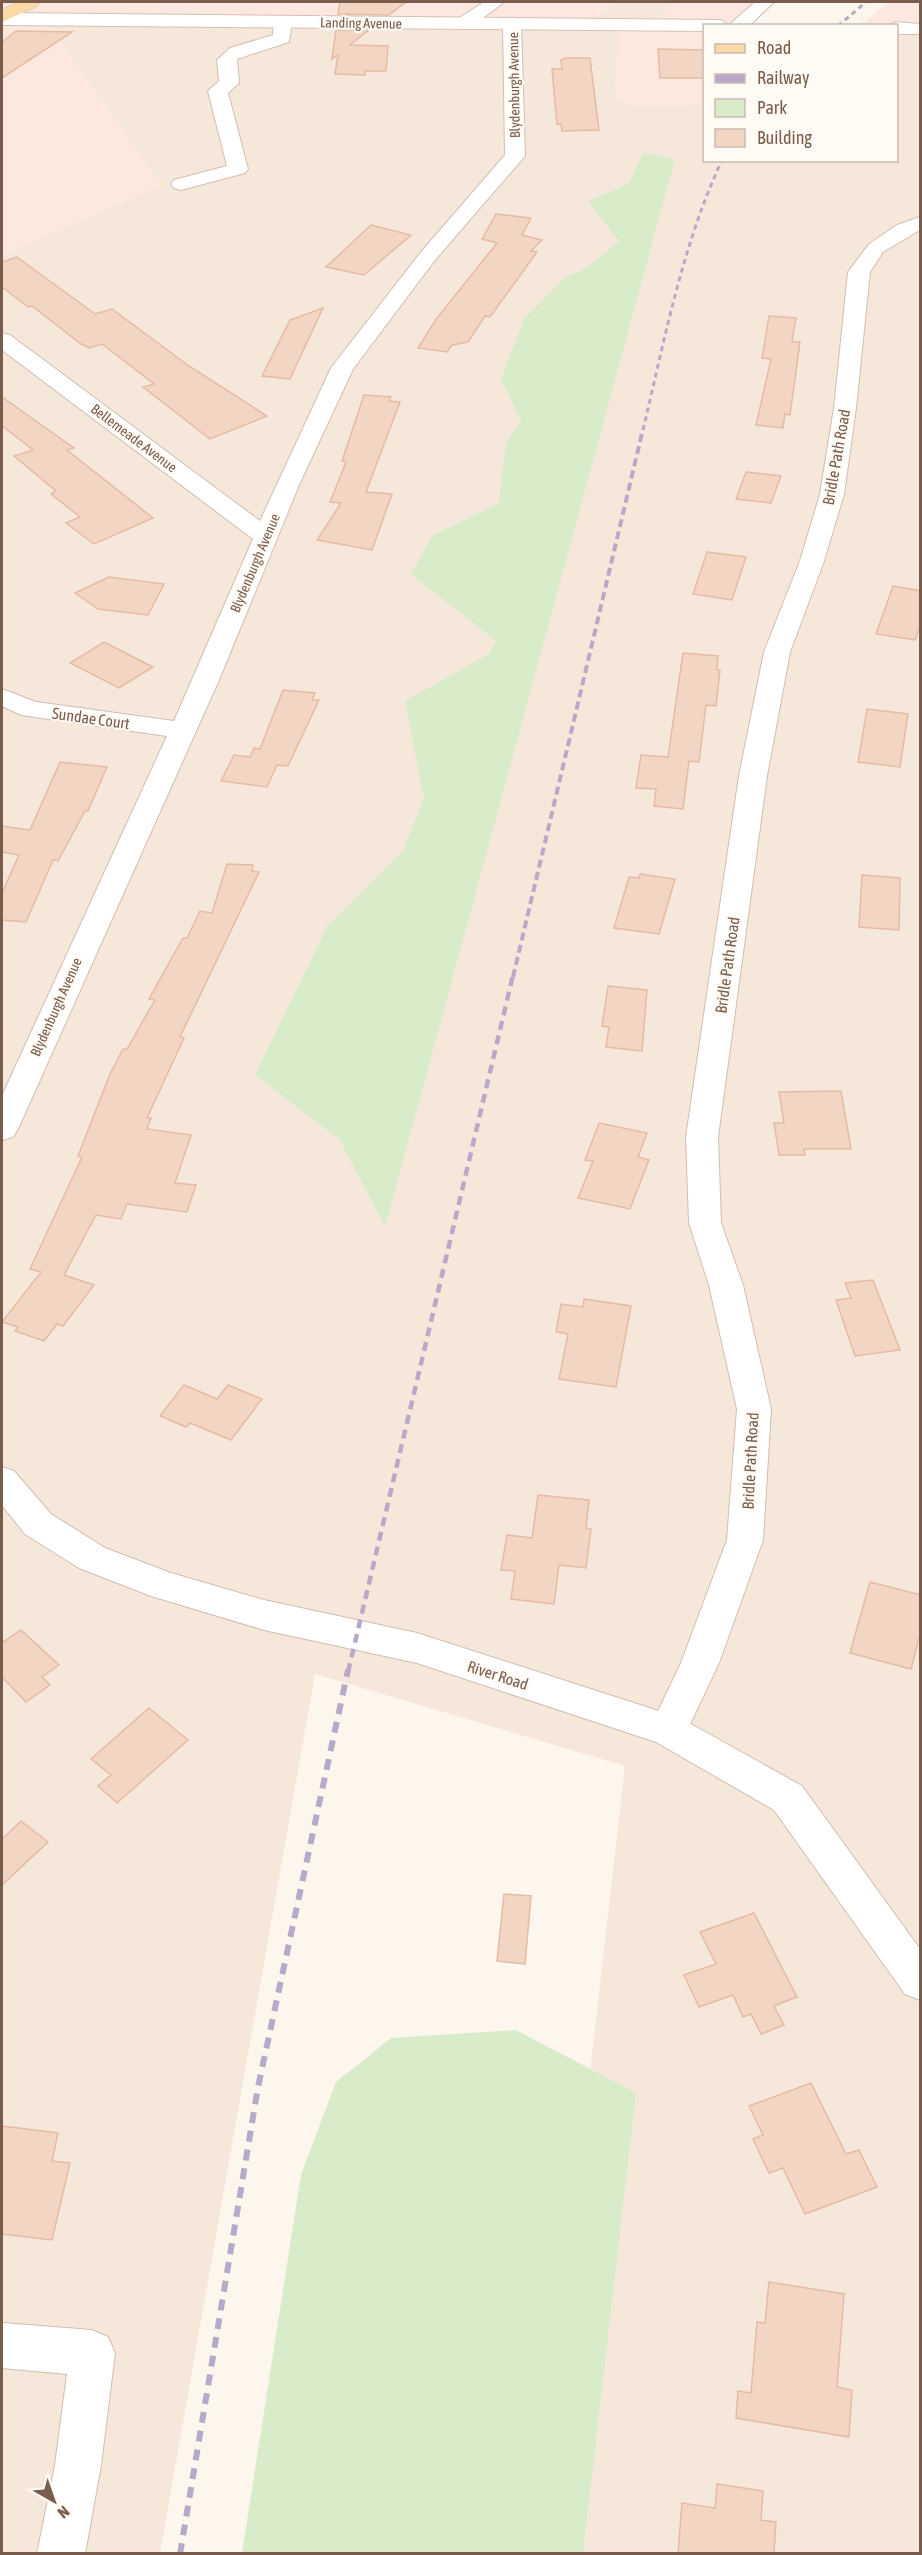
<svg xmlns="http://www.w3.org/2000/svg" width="922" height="2555" font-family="'Asap Condensed',sans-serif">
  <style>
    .residential { fill: #f5e8da }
    .commercial { fill: #fde8e0 }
    .green { fill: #d8ecc9 }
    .building { fill: #f3d5c3; stroke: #e6bba3; stroke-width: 1.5 }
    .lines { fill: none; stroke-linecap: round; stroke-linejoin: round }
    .minor-casing { stroke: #d1beb0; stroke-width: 2 }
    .tertiary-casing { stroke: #d1beb0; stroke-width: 2 }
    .secondary-casing { stroke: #d6c0b0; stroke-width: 2 }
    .primary-casing { stroke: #dad1cd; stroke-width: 2 }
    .minor { fill: #fff; fill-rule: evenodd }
    .tertiary { fill: #fff; fill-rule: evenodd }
    .secondary { fill: #fff; fill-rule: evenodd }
    .primary { fill: #fbd9a5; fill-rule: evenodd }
    .rail-far3 { stroke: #b9a8c9; stroke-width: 3; stroke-dasharray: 5 4; stroke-linecap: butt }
    .rail-far2 { stroke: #b9a8c9; stroke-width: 4; stroke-dasharray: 8 4.5; stroke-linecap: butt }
    .rail-far1 { stroke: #b9a8c9; stroke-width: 4.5; stroke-dasharray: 9 6; stroke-linecap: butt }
    .rail { stroke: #b9a8c9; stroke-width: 6; stroke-dasharray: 11 8; stroke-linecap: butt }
    .labels { text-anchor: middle; stroke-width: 4.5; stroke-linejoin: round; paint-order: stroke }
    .far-street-label { font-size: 14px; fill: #7a5c4d; stroke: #fffaf3 }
    .street-label { font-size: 16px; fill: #7a5c4d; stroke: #fffaf3 }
  </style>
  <rect width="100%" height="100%" fill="#fdf6ec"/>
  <path class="residential" d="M616,2H678L652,23L627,106L704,105V160H896V26L846,25L866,22L920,25V2553H535L625,1766L315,1674L160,2553L2,2554V255L161,185L49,25L588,23Z"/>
  <g class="commercial">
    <path d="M2,2H616L588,23L49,19V25L161,185L2,255Z"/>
    <path d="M678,2H769L743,24L774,25L704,26V105L627,106L615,97L618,23H652Z"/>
    <path d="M889,2H920V28L861,25Z"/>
  </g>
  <g class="green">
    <path d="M643,153L675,159L385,1227L340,1140L255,1075L328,925L403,851L424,798L405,701L489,654L496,641L411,574L432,536L499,503L506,443L521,421L501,379L525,317L566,277L588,267L619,241L588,201L629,184Z"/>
    <path d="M516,2030L636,2093L583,2553H242L301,2175L336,2082L391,2038Z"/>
  </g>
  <g class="building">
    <path d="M340,2H406L389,15L338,14Z"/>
    <path d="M336,30H369L350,45L388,46L386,71H365V75L335,74L338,55L332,59Z"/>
    <path d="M16,31L72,32L2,78V42Z"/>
    <path d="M658,49L705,50V78H660Z"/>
    <path d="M566,58H590L599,130L562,131L561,124H557L552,69H562L561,60Z"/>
    <path d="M496,214L531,218L522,235L542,240L531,251L537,252L490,317L485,316L468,342L452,345L447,352L418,348L437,318L497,243L482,239Z"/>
    <path d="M371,225L411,235L364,275L326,267Z"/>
    <path d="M17,257L95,314L112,309L189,366L267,416L210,439L143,387L154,384L102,344L89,348L81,344L32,306L28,307L2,287V262Z"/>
    <path d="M323,308L290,379L262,376L290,320Z"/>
    <path d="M769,316L796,318L792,342H800L790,415L785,414L783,428L756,425L771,359L762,358Z"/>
    <path d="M364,395L391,397L389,401L400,402L366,492L392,494L372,550L317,540L341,503L330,502L346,462L342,461Z"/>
    <path d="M2,397L74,448L67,450L153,518L94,544L66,523L80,517L51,494L56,491L14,456L33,450L2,426Z"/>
    <path d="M746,472L781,476L771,503L736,499Z"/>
    <path d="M707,552L746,557L732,600L693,594Z"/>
    <path d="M109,577L164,584L148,615L98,609L75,593Z"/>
    <path d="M893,586L921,591V623L915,640L876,634Z"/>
    <path d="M104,642L153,667L119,688L70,663Z"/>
    <path d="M683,653L718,656L717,670H720L716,706L706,705L699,762L689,761L683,809L654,806L656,789L636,788L641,755L668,757Z"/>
    <path d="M283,690L315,693L312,700H319L288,766L277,765L267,787L221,781L234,755L250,757L254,748L260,749Z"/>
    <path d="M867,709L908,714L900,767L858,762Z"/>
    <path d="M60,762L107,767L88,811H85L58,861L53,860L26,922L2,920V893L19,855L2,852V826L30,830Z"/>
    <path d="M227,864L253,865L252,871L259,872L180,1037L184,1038L147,1118H151L147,1129L191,1135L175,1183L196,1185L187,1212L127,1204L121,1219L96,1215L64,1275L94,1285L63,1326L57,1324L44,1341L15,1331L18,1327L2,1322L41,1272L30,1269L82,1157L78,1156L110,1074L123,1049H127L155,1000L149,999L183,938H187L200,911L212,913Z"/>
    <path d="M640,874L675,879L659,934L614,928L629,877L639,878Z"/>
    <path d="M862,875L900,878L899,930L859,927Z"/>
    <path d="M608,986L647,990L642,1051L606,1047L609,1027L602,1026Z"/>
    <path d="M841,1091L851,1149H804L805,1155H779L774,1123H784L779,1092Z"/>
    <path d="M599,1123L647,1133L638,1157L649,1160L630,1209L578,1198L593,1161L585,1160Z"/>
    <path d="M873,1280L900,1350L855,1356L836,1300L851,1298L845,1283Z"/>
    <path d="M584,1299L631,1306L616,1387L559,1379L568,1334L556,1332L561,1304L583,1307Z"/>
    <path d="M184,1385L217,1399L228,1385L262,1399L231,1440L190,1423L186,1427L160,1416Z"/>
    <path d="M538,1495L589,1500L586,1528L591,1529L586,1568L559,1565L554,1604L511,1599L515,1571L501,1570L507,1535L532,1538Z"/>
    <path d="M870,1582L921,1595V1631L911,1669L850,1653Z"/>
    <path d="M21,1630L59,1665L42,1677L50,1685L26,1702L2,1677V1643Z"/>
    <path d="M149,1708L188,1740L117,1803L98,1786L111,1775L91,1759Z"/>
    <path d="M21,1821L48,1842L2,1885V1839Z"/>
    <path d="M504,1894L531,1896L525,1964L497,1961Z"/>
    <path d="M754,1913L797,1997L774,2006L784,2025L761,2034L751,2014L743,2017L733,1995L699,2007L684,1975L716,1964L700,1932Z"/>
    <path d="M811,2083L846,2154L859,2150L877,2187L805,2214L783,2168L769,2173L753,2139L763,2135L749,2106Z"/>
    <path d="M2,2126L58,2133L52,2161L70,2163L52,2240L2,2234Z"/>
    <path d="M769,2282L844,2294L837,2387L852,2390L849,2437L736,2418L738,2391L751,2393L757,2322L765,2323Z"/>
    <path d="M717,2484L763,2491L761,2520L776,2522L774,2553H678L682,2503L715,2508Z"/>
  </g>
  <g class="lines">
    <defs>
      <g id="minor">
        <path d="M484,2H504L470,28H456L454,24L456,20Z"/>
        <path d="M283,16L292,22L289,42L237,59L239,83L228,93L248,169L245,173L181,190L174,188L171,184L174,180L227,166L208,91L219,81L217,60L230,48L273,35L274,22Z"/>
        <path d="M512,17L521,23L525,156L435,260L353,369L299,485L219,680L18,1129L13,1137L2,1140V1096L167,736L21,715L2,706V689L36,702L174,721L253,539L2,350V333L10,335L260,521L331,368L421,252L505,155L503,23Z"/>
        <path d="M920,217V230L883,252L870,272L856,408L844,494L824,561L790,652L767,776L718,1137L721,1223L743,1285L771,1409L763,1540L719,1663L682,1741L668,1746L654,1741L649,1730L681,1663L727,1540L737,1409L709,1285L689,1223L686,1137L739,776L764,652L800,561L820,494L834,408L848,272L869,244L897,225Z"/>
        <path d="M2,2323L92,2330L108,2337L115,2353L101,2465L85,2554H37L55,2465L67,2374L2,2368Z"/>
      </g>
      <g id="tertiary">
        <path d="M755,2H774L749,26H728Z"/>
        <path d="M2,1467L14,1471L51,1514L105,1548L171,1573L264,1600L417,1633L668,1714L682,1719L802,1786L920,1949V2000L905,1994L774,1810L656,1742L417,1663L264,1630L151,1596L79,1568L25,1534L2,1505Z"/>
      </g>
      <g id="secondary">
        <path d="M2,13L721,20L730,26H704V31L2,25Z"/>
        <path d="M896,22L920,24V34H896V26H888Z"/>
      </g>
      <path id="primary" d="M18,2H40L37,6L2,22V10Z"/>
    </defs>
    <use href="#minor" class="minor-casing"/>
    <use href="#tertiary" class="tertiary-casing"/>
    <use href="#secondary" class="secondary-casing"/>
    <use href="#primary" class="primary-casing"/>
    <use href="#minor" class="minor"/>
    <use href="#tertiary" class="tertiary"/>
    <use href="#secondary" class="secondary"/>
    <use href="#primary" class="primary"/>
    <g class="rail-far3">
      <path d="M838,26L866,2"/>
      <path d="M643,430C665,338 682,246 722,160"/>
    </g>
    <path class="rail-far2" d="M513,977L643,429"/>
    <path class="rail-far1" d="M348,1672L513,975"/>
    <path class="rail" d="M180,2554L258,2087L348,1670"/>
  </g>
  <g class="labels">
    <g class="far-street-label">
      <text transform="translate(361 23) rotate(1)" y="5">Landing Avenue</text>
      <text transform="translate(514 85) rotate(-91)" y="5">Blydenburgh Avenue</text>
      <text transform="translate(134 438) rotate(37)" y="5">Bellemeade Avenue</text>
      <text transform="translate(255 563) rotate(-67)" y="5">Blydenburgh Avenue</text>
      <text transform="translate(56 1007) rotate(-66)" y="5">Blydenburgh Avenue</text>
    </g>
    <g class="street-label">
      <text transform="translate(836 457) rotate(-80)" y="6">Bridle Path Road</text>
      <text transform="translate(91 718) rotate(8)" y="6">Sundae Court</text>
      <text transform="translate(727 965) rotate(-82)" y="6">Bridle Path Road</text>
      <text transform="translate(750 1461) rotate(-87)" y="6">Bridle Path Road</text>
      <text transform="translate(498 1675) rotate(18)" y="6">River Road</text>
    </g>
  </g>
  <rect width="922" height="2555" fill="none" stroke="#7a5c4d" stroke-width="6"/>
  <rect x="703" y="24" width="195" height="138" fill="#fffaf3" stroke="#cabbb1" stroke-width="1.5"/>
  <rect x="715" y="44" width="30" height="9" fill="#fbd9a5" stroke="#cabbb1" stroke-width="1.5"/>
  <text x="757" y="54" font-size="18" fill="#7a5c4d">Road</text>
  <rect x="715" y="74" width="30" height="9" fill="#b9a8c9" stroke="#cabbb1" stroke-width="1.5"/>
  <text x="757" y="84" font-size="18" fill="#7a5c4d">Railway</text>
  <rect x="715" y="99" width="30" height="18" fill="#d8ecc9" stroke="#cabbb1" stroke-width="1.5"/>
  <text x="757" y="114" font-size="18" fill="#7a5c4d">Park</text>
  <rect x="715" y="129" width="30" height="18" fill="#f3d5c3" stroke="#cabbb1" stroke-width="1.5"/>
  <text x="757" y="144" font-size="18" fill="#7a5c4d">Building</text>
  <g transform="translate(54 2501) rotate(140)" stroke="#fffaf3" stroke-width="4.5" paint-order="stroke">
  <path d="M0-4.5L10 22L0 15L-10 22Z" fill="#7a5c4d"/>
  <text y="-9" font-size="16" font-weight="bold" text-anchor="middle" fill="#7a5c4d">N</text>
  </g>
</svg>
